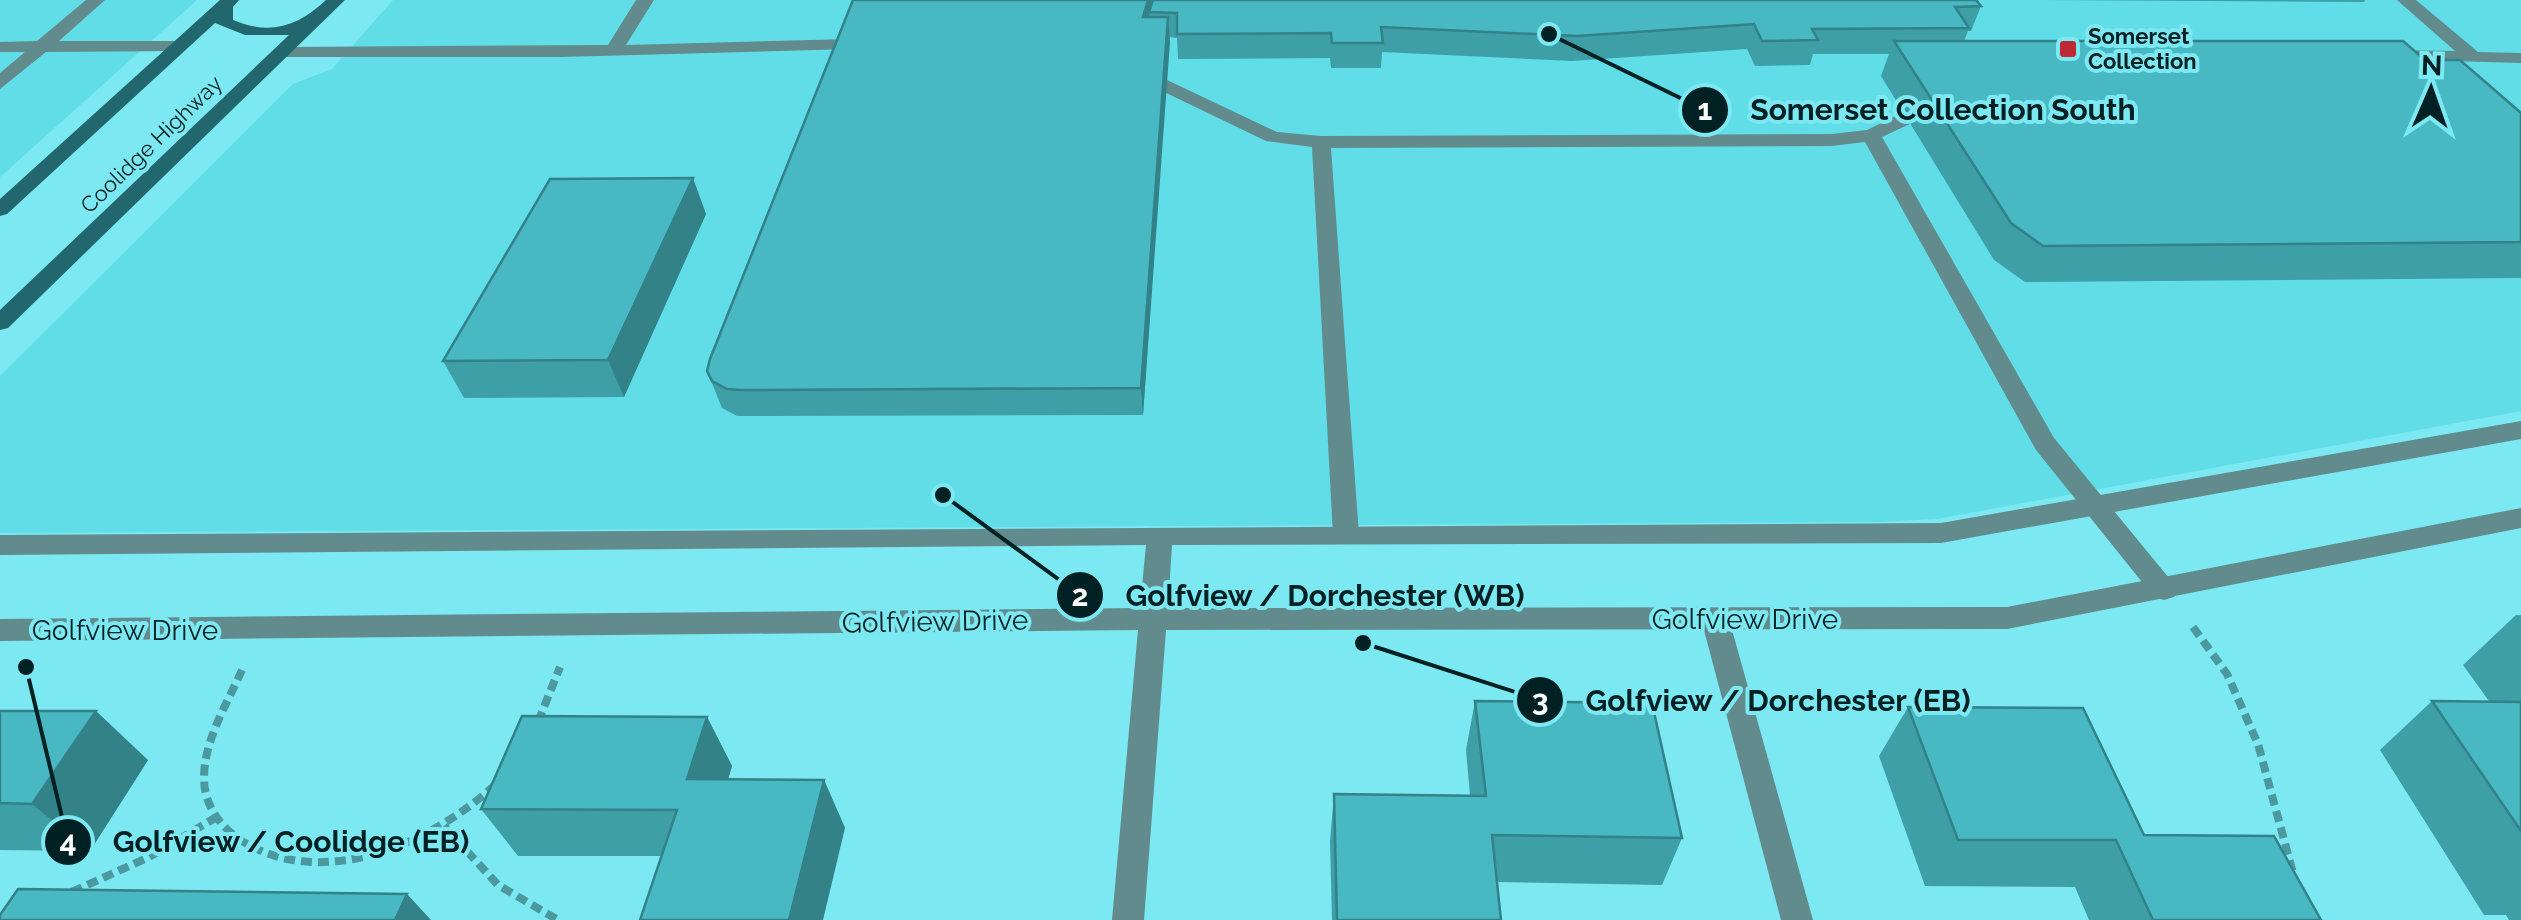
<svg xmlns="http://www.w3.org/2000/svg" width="2521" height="920" font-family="Raleway,sans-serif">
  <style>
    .built { fill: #61dde7 }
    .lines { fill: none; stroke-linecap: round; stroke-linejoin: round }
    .path { stroke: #4b999f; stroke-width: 8; stroke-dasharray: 11 6; stroke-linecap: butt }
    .service { fill: #628b8e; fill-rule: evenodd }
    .minor { fill: #628b8e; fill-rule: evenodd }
    .secondary { fill: #21676d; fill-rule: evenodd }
    .wall { fill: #3e9fa7 }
    .shaded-wall { fill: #328288 }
    .building { fill: #48b9c2; stroke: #328288; stroke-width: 2.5 }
    .poi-dot { fill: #bc2b35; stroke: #7ce8f1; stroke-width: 4 }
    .labels { text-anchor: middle; stroke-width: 8; stroke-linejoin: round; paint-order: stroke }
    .far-poi-label { font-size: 22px; font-weight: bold; fill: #002123; stroke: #7ce8f1; text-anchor: start }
    .far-street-label { font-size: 22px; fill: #002123; stroke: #7ce8f1 }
    .street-label { font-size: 28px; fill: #002123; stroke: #7ce8f1 }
    .leader { fill: none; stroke: #002123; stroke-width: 4 }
    .callout-dot { fill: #002123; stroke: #7ce8f1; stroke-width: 4 }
    .mark-label { font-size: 30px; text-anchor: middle; font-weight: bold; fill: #fff }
    .callout-label { font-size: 30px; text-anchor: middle; font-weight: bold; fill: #002123; stroke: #7ce8f1; stroke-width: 8; stroke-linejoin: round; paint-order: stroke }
  </style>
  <rect width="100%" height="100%" fill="#7ce8f1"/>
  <g class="built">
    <path d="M0,0H197L0,177Z"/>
    <path d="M393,0H2521V411L1937,519L1878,522L0,533V376L293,84L332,69Z"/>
  </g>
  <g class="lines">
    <g class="path">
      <path d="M2193,627L2227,674L2258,744L2293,873"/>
      <path d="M242,670C227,704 204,740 204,778C204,805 220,827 242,841C323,891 430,844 494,786"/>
      <path d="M538,722L560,667"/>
      <path d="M444,826L498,885L558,920"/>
      <path d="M72,892L149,857L215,818"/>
    </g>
    <g class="service">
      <path d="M86,0H105L59,41H180L189,46L180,51L46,52L0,89V73L25,52H0V42L37,41Z"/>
      <path d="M636,0H654L626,45L851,39L860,44L851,49L561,57H284L275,52L284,47L608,45Z"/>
      <path d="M2397,0H2416L2478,52L2521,53V63L2380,59V51L2386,50L2455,51Z"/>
      <path d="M1167,80L1277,132L1321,136L1832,134L1867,130L1900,114H1914V122L1882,137L2054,438L2178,589L2174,597L2164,600L2154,597L2036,450L1865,142L1832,146L1331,148L1359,535L1355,542H1337L1333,535L1312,147L1266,141L1160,90V82Z"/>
      <path d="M1715,608L1725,611L1729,619L1813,920H1781L1701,619L1705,611Z"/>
    </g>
    <path class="minor" d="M2521,421V439L1941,543L1172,545L1168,608L2007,607L2521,508V528L2007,629L1166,630L1144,920H1112L1138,630L0,641V619L1140,608L1146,545L0,555V535L1941,523Z"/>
    <path class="secondary" d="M220,0H239L233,7V20C271,36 298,26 326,0H345L8,328L0,330V310L289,35H245L215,23L7,214L0,216V199Z"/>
  </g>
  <g class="wall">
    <path d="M697,0H1976L1981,6L1971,31H1968L1964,41L2425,60L2521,113V278L2025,282L1994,260L1881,76L1889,54H1813L1810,65L1755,66L1747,49L1572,61L1382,52L1381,68H1331L1330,58L1178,59L1177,38L1169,37L1143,415L737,416L722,408L707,371L853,0Z"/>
    <path d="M2043,0H2365L2364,2Z"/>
    <path d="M706,214L624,397L464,398L443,361Z"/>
    <path d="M2516,615H2521V920H2509L2506,915H2484L2380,750L2432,701H2489L2463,665Z"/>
    <path d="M1475,701L1682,838L1662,885L1497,882L1501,920H1332L1330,841L1334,794L1470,795L1466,750Z"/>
    <path d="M1908,707L2144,835L2321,920H2089L2075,887L1925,886L1879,756Z"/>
    <path d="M0,711L148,760L90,851L0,850Z"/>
    <path d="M707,717L732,766L728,779L824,780L845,828L661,856H518L481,809Z"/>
  </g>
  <g class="shaded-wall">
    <path d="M1148,0H1157L1149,12L1150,23L1143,17Z"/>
    <path d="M1168,17L1170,42L1143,415L1141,388Z"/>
    <path d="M693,178L706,214L624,397L608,360Z"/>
    <path d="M96,711L148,760L90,851L32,804Z"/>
    <path d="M707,717L732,766L714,826L687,779Z"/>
    <path d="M824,780L845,828L823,920H789Z"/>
    <path d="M407,894L431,920H395Z"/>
  </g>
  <g class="building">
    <path d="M853,0H1148L1143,17H1168L1141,388L741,390L727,389L712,381L707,371L710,359Z"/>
    <path d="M1153,0H1976L1981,6L1955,7L1969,28L1812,29L1818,40L1762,41L1754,24L1577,36L1381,27L1383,43H1332L1331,33L1177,34V13L1149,12Z"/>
    <path d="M1894,41H2403L2425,60H2460L2521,113V242L2043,246L2011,223Z"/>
    <path d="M693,178L608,360L443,361L550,179Z"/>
    <path d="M1475,701L1652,703L1682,838L1492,835L1501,920H1337L1334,794L1486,796Z"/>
    <path d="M2432,701L2521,702V831Z"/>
    <path d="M1908,707L2083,708L2144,835L2274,836L2321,920H2153L2116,840H1958Z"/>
    <path d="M0,711H96L32,804L0,803Z"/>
    <path d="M522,716L707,717L687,779L824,780L789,920H640L677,810L481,809Z"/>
    <path d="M18,889L407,894L395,920H0V915Z"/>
  </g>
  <rect class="poi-dot" x="2058" y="39" width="20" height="20" rx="5"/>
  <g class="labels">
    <g class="far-poi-label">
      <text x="2088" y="44">Somerset<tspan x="2088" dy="25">Collection</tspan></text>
    </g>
    <g class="far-street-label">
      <text transform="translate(151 144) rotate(-44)" y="8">Coolidge Highway</text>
    </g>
    <g class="street-label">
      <text x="1745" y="629">Golfview Drive</text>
      <text transform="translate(935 621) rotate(-1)" y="10">Golfview Drive</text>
      <text x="125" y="640">Golfview Drive</text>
    </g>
  </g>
  <path class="leader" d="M1549 34L1705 110M943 495L1080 595M1363 643L1540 700M26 667L68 842"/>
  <g class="callout-dot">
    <circle cx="1549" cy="34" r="10"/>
    <circle cx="943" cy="495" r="10"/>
    <circle cx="1363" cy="643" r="10"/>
    <circle cx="26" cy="667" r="10"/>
    <circle cx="1705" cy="110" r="25"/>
    <circle cx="1080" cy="595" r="25"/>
    <circle cx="1540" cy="700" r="25"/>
    <circle cx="68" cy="842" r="25"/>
  </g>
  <g class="mark-label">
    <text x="1705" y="120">1</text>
    <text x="1080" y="606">2</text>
    <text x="1540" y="711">3</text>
    <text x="68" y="852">4</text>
  </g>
  <g class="callout-label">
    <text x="1943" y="120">Somerset Collection South</text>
    <text x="1325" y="606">Golfview / Dorchester (WB)</text>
    <text x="1778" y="711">Golfview / Dorchester (EB)</text>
    <text x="291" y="852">Golfview / Coolidge (EB)</text>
  </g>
  <g transform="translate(2431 90) rotate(2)" stroke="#7ce8f1" stroke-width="8" paint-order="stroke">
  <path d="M0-8L18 38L0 25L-18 38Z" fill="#002123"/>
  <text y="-15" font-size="28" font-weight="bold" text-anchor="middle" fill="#002123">N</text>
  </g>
</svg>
